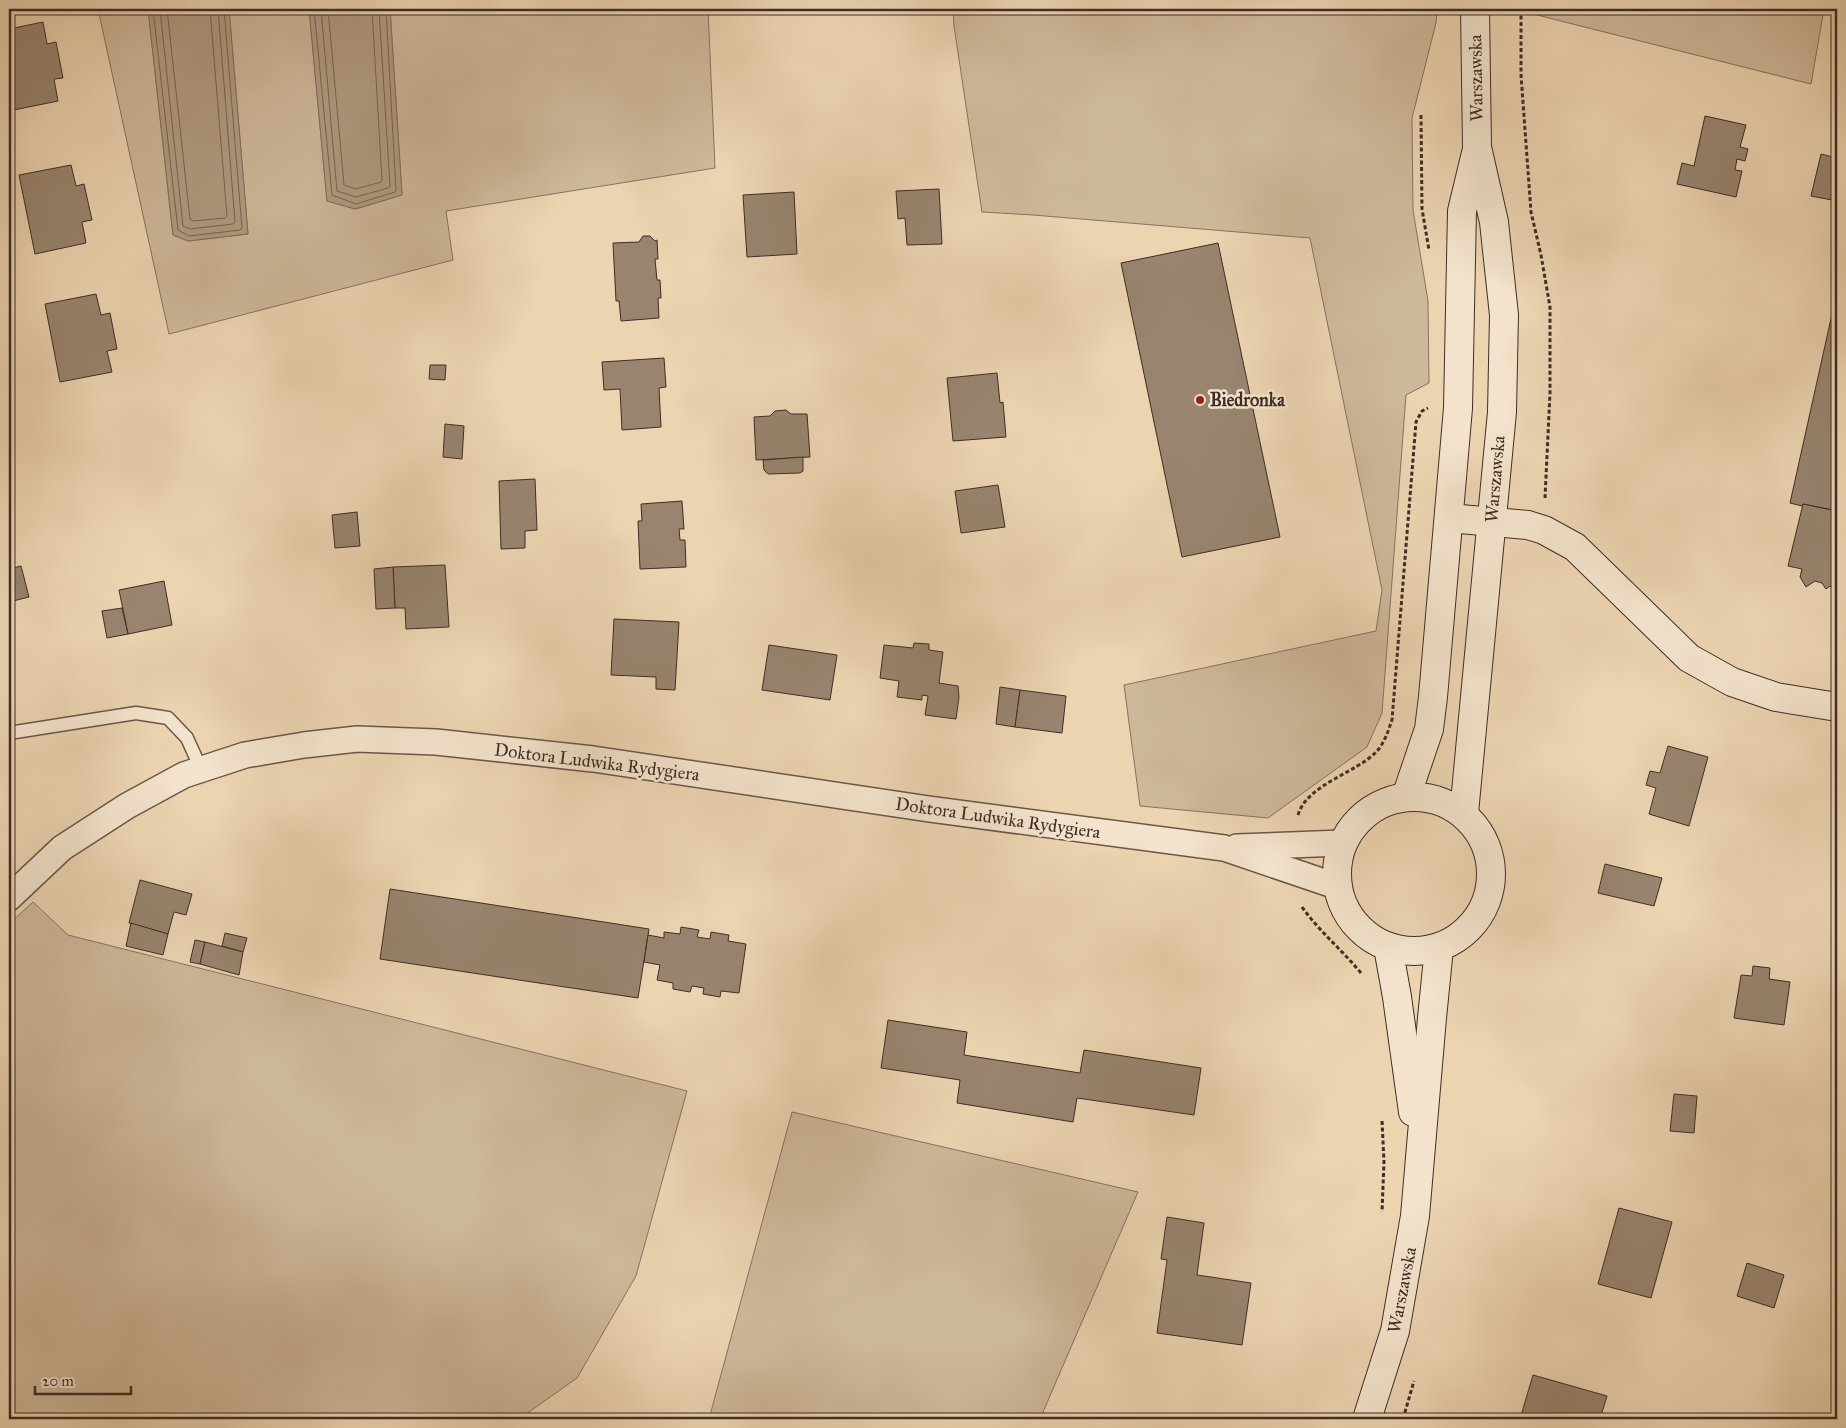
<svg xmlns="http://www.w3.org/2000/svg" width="1846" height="1428" font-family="'IM FELL Great Primer',serif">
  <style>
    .green { fill: #ceb89a; stroke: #867260 }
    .water { fill: #b19b82; stroke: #836f5e }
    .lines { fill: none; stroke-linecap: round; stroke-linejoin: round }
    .shore { stroke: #786454; stroke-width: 1 }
    .building { fill: #98846f; stroke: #3e2d27 }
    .lane-casing { stroke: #6a574a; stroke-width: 15 }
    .street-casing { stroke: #6a574a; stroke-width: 28 }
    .secondary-casing { stroke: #3e2d27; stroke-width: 30 }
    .path { stroke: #3e2d27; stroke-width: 3; stroke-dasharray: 4 2.5; stroke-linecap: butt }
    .lane { stroke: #f3e3cc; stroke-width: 12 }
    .street { stroke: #f3e3cc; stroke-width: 25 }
    .secondary { stroke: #f3e3cc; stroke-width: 28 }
    .poi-dot { fill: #8f2418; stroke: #f3e3cc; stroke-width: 2 }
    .labels { text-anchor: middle; stroke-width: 5; stroke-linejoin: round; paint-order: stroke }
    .street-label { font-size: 18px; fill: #3e2d27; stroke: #f3e3cc }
    .poi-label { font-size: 18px; font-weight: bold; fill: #3e2d27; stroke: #f3e3cc; text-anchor: start }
  </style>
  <rect width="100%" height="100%" fill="#ecd4b1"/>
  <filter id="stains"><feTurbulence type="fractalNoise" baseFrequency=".004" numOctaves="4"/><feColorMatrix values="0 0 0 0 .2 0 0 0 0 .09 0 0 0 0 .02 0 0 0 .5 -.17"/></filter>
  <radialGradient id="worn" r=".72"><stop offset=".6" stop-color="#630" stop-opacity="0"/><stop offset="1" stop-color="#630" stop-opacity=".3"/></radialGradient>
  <g class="green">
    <path d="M98,9H148L173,235L188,241L248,234L229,9H309L327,201L356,209L402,195L390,9H708L715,168L446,211L453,260L169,334Z"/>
    <path d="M953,9H1437L1436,23L1412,118L1413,210L1428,301L1429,383L1406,395L1382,713L1367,747L1268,818L1140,806L1124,685L1376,631L1382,590L1310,238L1033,215L982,212L954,26Z"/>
    <path d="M1534,9H1824L1811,84L1533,14Z"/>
    <path d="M33,902L68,935L687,1091L636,1276L577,1378L519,1419H9V924Z"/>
    <path d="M792,1112L1138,1192L1040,1419H709Z"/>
  </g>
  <g class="water">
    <path d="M148,9H229L248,234L188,241L173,235Z"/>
    <path d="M309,9H390L402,195L355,209L327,201Z"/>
  </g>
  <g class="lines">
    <g class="shore">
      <path d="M153,9L178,230L189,236L240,230L242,228L224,9"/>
      <path d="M160,9L183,226L190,229L233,224L235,222L218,9"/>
      <path d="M167,9L190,219L193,221L225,218L227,216L210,9"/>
      <path d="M314,9L332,195L356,204L395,192L396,190L386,9"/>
      <path d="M321,9L337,191L356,197L388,188L390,186L379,9"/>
      <path d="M328,9L344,185L356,189L381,182L382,180L372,9"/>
    </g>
  </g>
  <g class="building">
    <path d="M43,22L47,44L56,42L63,78L54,79L58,101L9,111V29Z"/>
    <path d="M1705,116L1746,125L1740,147L1748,149L1745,161L1737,159L1735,170L1742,171L1736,197L1677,184L1682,163L1694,166Z"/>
    <path d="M1821,154L1837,158V201L1811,196Z"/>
    <path d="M71,165L76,186L84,184L92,220L82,222L86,243L35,254L19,175Z"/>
    <path d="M939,189L942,244L907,245L905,218L898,219L896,191Z"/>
    <path d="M794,192L797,254L747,257L743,195Z"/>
    <path d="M643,236H650L655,241L657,240L658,259H655L657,280H660L661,298H658L659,318L621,321L619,301H616L613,243L639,242Z"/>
    <path d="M1218,243L1280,537L1182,557L1121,263Z"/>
    <path d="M1837,291V315L1832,314Z"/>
    <path d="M96,294L101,315L110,313L117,349L107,351L112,372L60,382L45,304Z"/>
    <path d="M1832,314L1837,315V511L1803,504L1802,506L1790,503Z"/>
    <path d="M664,358L666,387L659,388L661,427L622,430L620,389L604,390L602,362Z"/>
    <path d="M430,365H446L445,380L429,379Z"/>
    <path d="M997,373L1000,403L1003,402L1006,437L953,441L947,378Z"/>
    <path d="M786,410L791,414H807L810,457L756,460L754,417L770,416L775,411Z"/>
    <path d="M445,424L464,426L462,459L443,457Z"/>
    <path d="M803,457V471L800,473L768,474L764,470L763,460Z"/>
    <path d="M535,479L537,530L525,531V548L501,549L499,481Z"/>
    <path d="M998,485L1005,527L961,533L955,491Z"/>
    <path d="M682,501L684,529H679L680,540H685L686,567L640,569L638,521H642L641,504Z"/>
    <path d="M1803,504L1837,511V591L1835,592L1830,586L1826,589L1822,583L1815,581L1806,587L1800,577L1802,569L1788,566Z"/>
    <path d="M357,512L360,546L335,548L332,515Z"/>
    <path d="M445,565L449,627L406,629L405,608H395L393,567Z"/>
    <path d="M21,566L29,597L9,602V569Z"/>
    <path d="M393,567L395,608L376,609L374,569Z"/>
    <path d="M164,581L172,625L128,634L119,590Z"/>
    <path d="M122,608L128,634L107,638L102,611Z"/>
    <path d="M614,619L679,622L675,690L656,689V677L611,675Z"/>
    <path d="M914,643L929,644V650L943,652L939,683L958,686L959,697L956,719L925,715L928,696L922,695V700L897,697L899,681L880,678L884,645L913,648Z"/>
    <path d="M769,645L837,655L830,700L762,690Z"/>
    <path d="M1000,687L1020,690L1015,727L996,724Z"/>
    <path d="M1020,690L1066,696L1062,733L1015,727Z"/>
    <path d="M1668,746L1708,757L1689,826L1649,814L1656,788L1646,785L1650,771L1660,773Z"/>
    <path d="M1605,864L1662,878L1654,906L1598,893Z"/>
    <path d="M140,880L192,894L186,915L174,912L168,934L129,923Z"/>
    <path d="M390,889L649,929L638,998L380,959Z"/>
    <path d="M131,923L168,934L163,955L126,946Z"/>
    <path d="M681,927L699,930L697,937L710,939L711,932L729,935L728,941L746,944L739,993L721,991L720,997L703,994L704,988L692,986L690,992L673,989V983L657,980L660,965L644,962L648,935L664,938V932L680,934Z"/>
    <path d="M225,933L247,938L243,952L222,946Z"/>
    <path d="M195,940L205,942L200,964L190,962Z"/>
    <path d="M205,942L243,952L239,975L200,964Z"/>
    <path d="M1753,966L1770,968L1769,979L1790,982L1784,1025L1734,1018L1741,975L1752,976Z"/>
    <path d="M888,1020L967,1032L964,1055L1080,1073L1084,1050L1201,1068L1194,1115L1077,1098L1073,1122L957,1103L960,1080L881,1068Z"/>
    <path d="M1674,1094L1697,1096L1694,1133L1670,1131Z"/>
    <path d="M1619,1208L1672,1222L1651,1298L1598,1284Z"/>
    <path d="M1167,1217L1204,1223L1197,1275L1251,1283L1242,1345L1157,1333L1167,1260L1161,1259Z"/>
    <path d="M1747,1263L1784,1275L1774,1308L1737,1296Z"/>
    <path d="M1533,1375L1607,1396L1600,1419H1520Z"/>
  </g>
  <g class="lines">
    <defs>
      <path id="lane" d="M9,733L136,713L168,718L187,738L201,769"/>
      <g id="street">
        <path d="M1237,847L1342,843"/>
        <path d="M9,898L62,848L127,806L184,775L245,755L304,745L357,739L436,742L593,759L929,809L1224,848L1336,886"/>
      </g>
      <g id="secondary">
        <path d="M1449,518L1528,525L1544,530L1575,547L1689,658L1732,682L1776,697L1837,707"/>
        <path d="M1406,797L1429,729L1433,697L1458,408L1462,211L1476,153"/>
        <circle cx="1414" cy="874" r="77"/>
        <path d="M1464,813L1502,412L1504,315L1494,222L1477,147L1475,9"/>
        <path d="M1388,947L1397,997L1413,1112"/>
        <path d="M1367,1419L1395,1331L1415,1216L1432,1018L1439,948"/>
      </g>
    </defs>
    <use href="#lane" class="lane-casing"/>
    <use href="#street" class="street-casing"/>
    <use href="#secondary" class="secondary-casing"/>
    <g class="path">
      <path d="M1521,9V75L1531,212L1541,255L1550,307V393L1545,498"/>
      <path d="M1421,115L1422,209L1429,250"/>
      <path d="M1298,815C1307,784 1357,773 1377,751C1385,742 1388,731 1392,720L1416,422L1422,411L1428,408"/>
      <path d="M1302,907C1319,931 1342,950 1361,973"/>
      <path d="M1382,1121L1384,1162L1382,1212"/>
      <path d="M1403,1419L1414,1381"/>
    </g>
    <use href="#lane" class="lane"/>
    <use href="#street" class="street"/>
    <use href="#secondary" class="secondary"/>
  </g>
  <circle class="poi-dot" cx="1200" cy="400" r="5"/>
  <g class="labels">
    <g class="street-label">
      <text transform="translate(1476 78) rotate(-91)" y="6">Warszawska</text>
      <text transform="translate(1495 479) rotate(-85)" y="6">Warszawska</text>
      <text transform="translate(597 762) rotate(7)" y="6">Doktora Ludwika Rydygiera</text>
      <text transform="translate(998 818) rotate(8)" y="6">Doktora Ludwika Rydygiera</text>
      <text transform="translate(1402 1290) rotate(-79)" y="6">Warszawska</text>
    </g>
    <g class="poi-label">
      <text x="1210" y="406">Biedronka</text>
    </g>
  </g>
  <rect width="1846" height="1428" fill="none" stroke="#ecd4b1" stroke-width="30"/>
  <rect x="10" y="10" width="1826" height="1408" fill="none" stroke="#3e2d27" stroke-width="2.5"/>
  <rect x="15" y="15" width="1816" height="1398" fill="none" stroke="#3e2d27"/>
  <path d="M35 1386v8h96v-8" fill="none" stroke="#3e2d27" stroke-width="2.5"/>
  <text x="42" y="1386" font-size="15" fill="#3e2d27" stroke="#f3e3cc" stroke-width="4" paint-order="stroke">20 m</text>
  <rect width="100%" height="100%" filter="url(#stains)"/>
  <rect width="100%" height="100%" fill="url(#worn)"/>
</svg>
